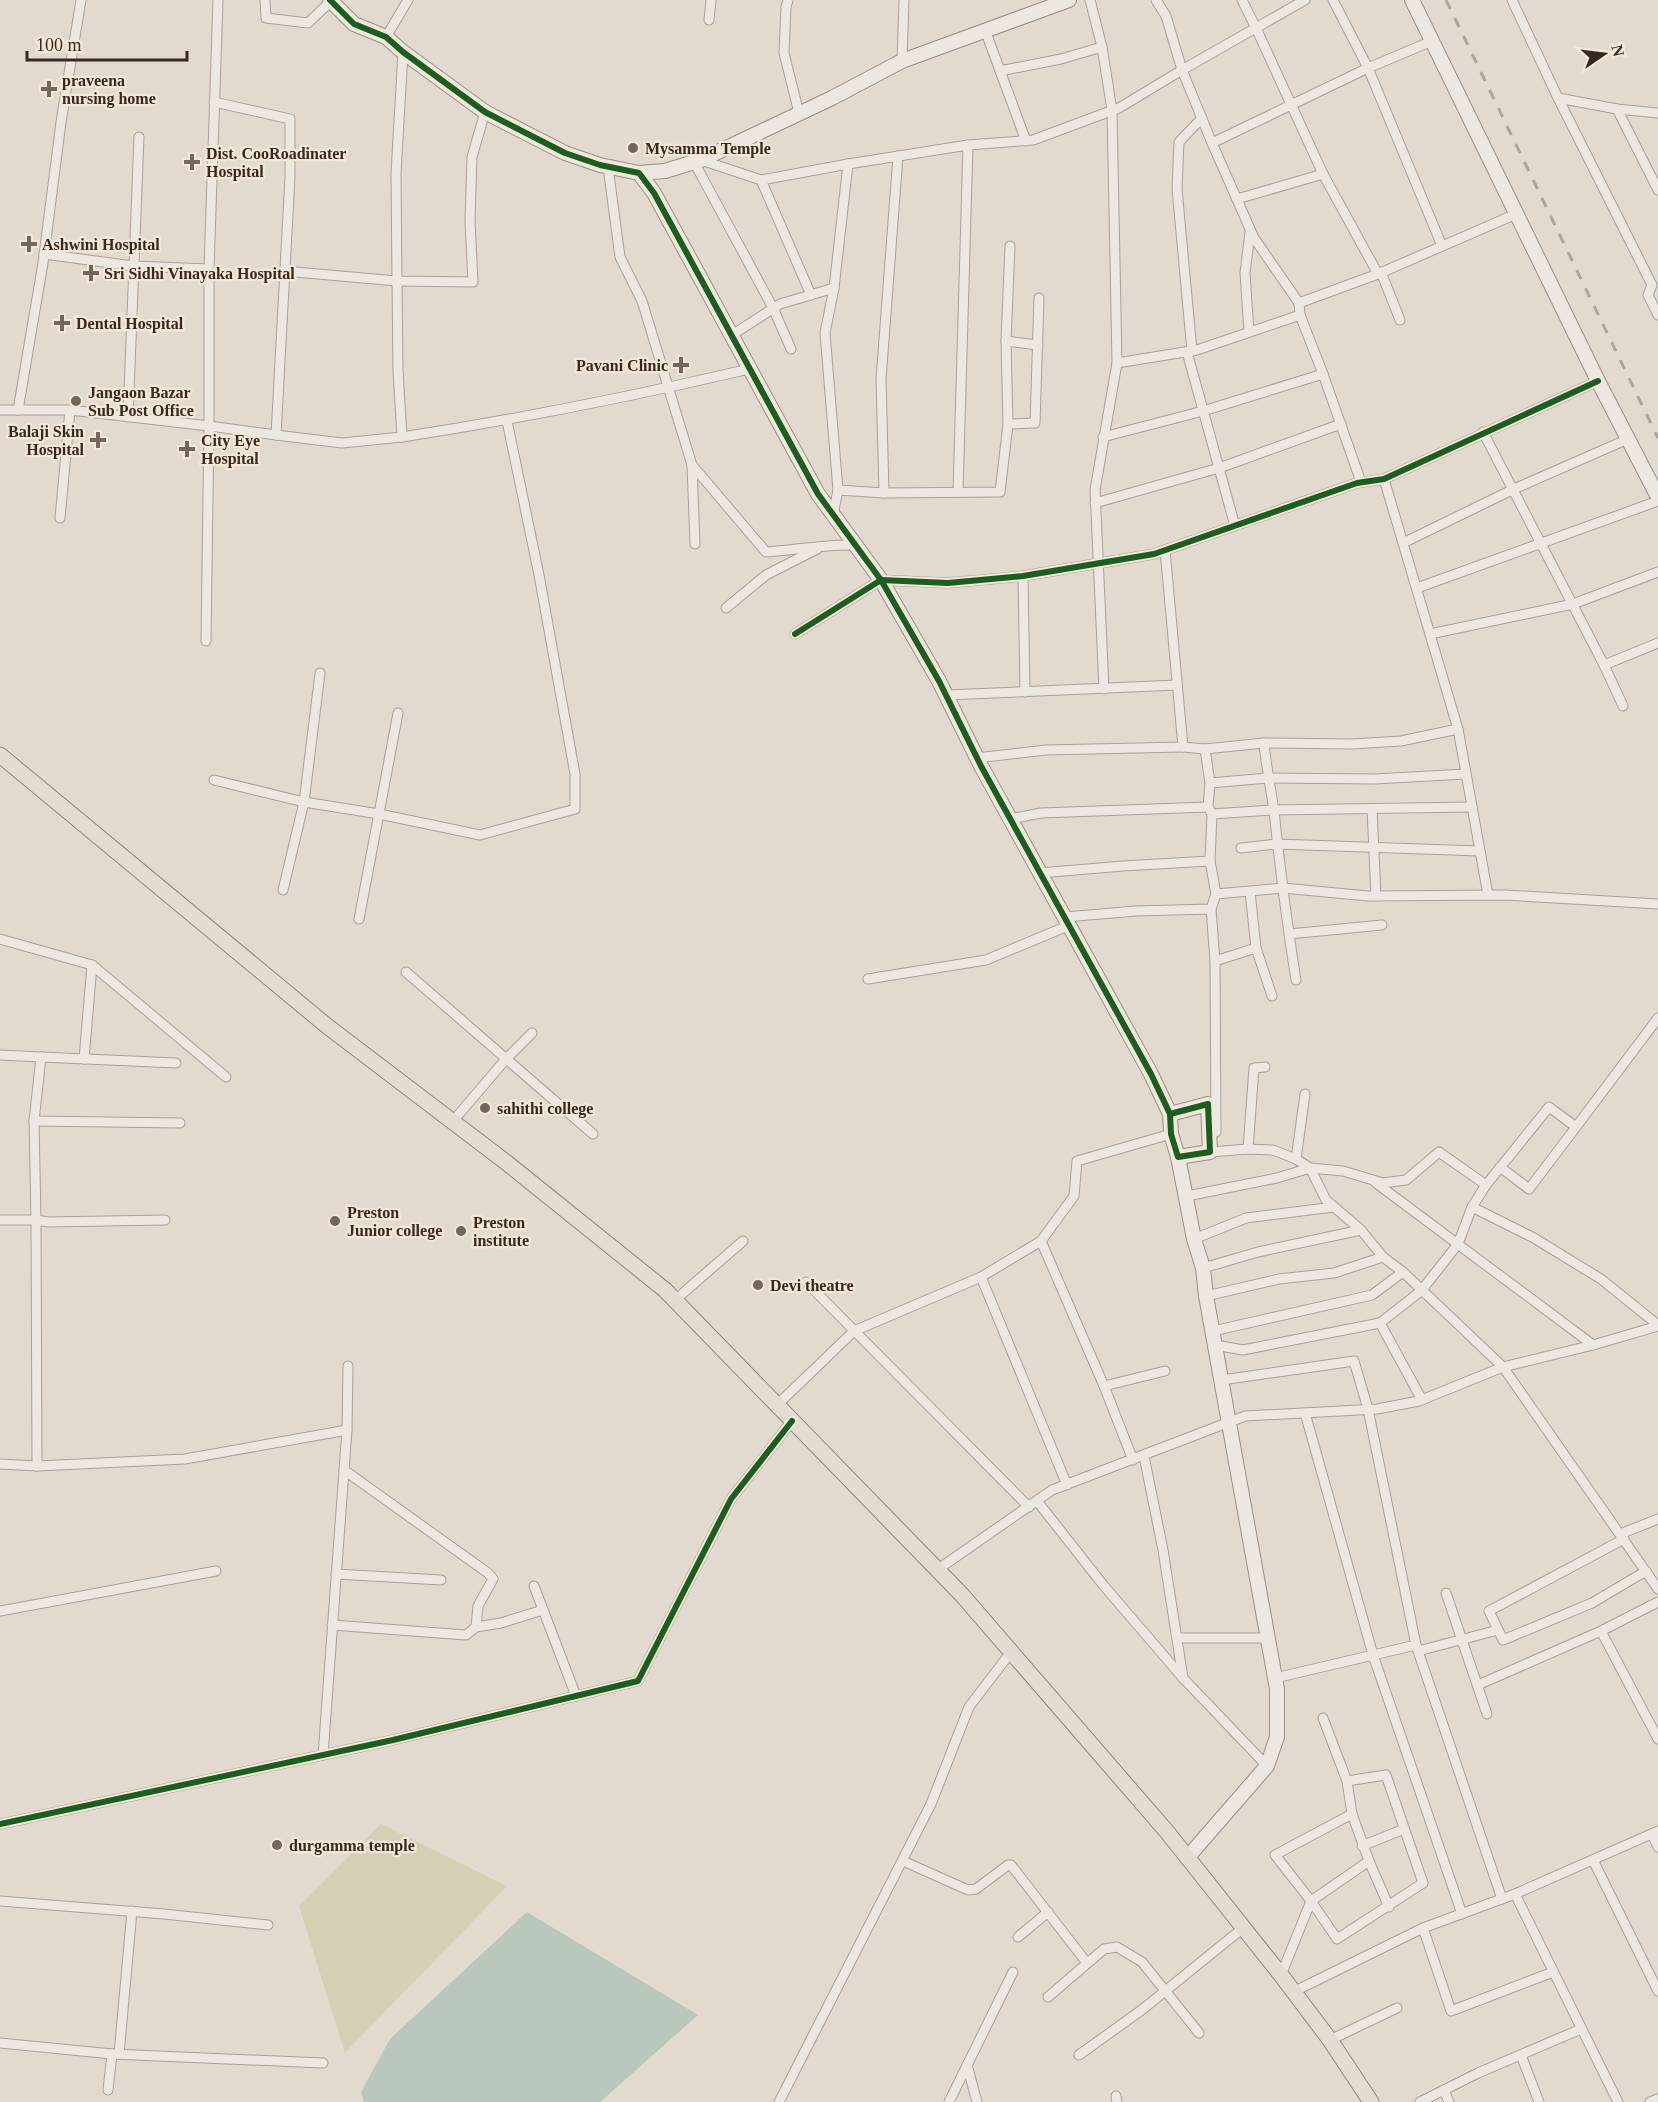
<svg xmlns="http://www.w3.org/2000/svg" width="1658" height="2102" font-family="'Times New Roman',serif">
  <style>
    .green { fill: #d5d0b3 }
    .water { fill: #bac7bd }
    .lines { fill: none; stroke-linecap: round; stroke-linejoin: round }
    .street-casing { stroke: #a9a098; stroke-width: 11 }
    .secondary-casing { stroke: #989088; stroke-width: 16 }
    .primary-casing { stroke: #8e867f; stroke-width: 17 }
    .street { stroke: #ece7e0; stroke-width: 9 }
    .secondary { stroke: #ece7e0; stroke-width: 14 }
    .primary { stroke: #e3dcd2; stroke-width: 15 }
    .rail { stroke: #aca6a0; stroke-width: 3; stroke-dasharray: 10 10; stroke-linecap: butt }
    .cycleway-casing { stroke: #f3e7d7; stroke-width: 10 }
    .cycleway { stroke: #1b5e20; stroke-width: 6 }
    .poi-dot { fill: #73665d; stroke: #f3e7d7; stroke-width: 2 }
    .labels { text-anchor: middle; stroke-width: 4.5; stroke-linejoin: round; paint-order: stroke }
    .poi-label { font-size: 16px; font-weight: bold; fill: #372820; stroke: #f3e7d7; text-anchor: start }
  </style>
  <rect width="100%" height="100%" fill="#e3dacf"/>
  <path class="green" d="M381,1824L507,1886L345,2053L299,1906Z"/>
  <path class="water" d="M527,1912L698,2015L600,2102H364L361,2092L390,2039Z"/>
  <g class="lines">
    <defs>
      <g id="street">
        <path d="M265,0L266,18L308,23L331,1"/>
        <path d="M788,0L786,7L784,53L799,113"/>
        <path d="M1090,0L1102,47L1112,110L1117,363L1095,490L1104,689"/>
        <path d="M1156,0L1166,16L1182,70L1212,143L1368,68L1432,41"/>
        <path d="M1242,0L1256,28L1323,174L1378,274"/>
        <path d="M1333,0L1368,68L1442,246"/>
        <path d="M1512,0L1558,98L1652,285L1648,295L1658,315"/>
        <path d="M709,20L711,0"/>
        <path d="M985,30L1026,141"/>
        <path d="M386,37L408,0"/>
        <path d="M403,52L396,173L397,281L473,282L470,221L472,157L485,112"/>
        <path d="M902,61L904,0"/>
        <path d="M1000,71L1061,59L1102,47"/>
        <path d="M1558,98L1617,109L1658,113"/>
        <path d="M1617,109L1658,190"/>
        <path d="M1212,143L1254,238L1299,303"/>
        <path d="M701,160L761,180L848,164L834,288L825,333L838,490L833,515"/>
        <path d="M694,162L773,308L791,349"/>
        <path d="M848,164L968,145L1033,140L1119,108L1182,70L1305,0"/>
        <path d="M608,167L620,257L642,301L692,465L695,544"/>
        <path d="M761,180L811,295"/>
        <path d="M1237,199L1323,174"/>
        <path d="M44,254L133,266L209,269"/>
        <path d="M1381,272L1400,320"/>
        <path d="M1249,332L1245,273L1250,232"/>
        <path d="M732,335L780,304L834,288"/>
        <path d="M1006,341L1038,345"/>
        <path d="M1192,351L1177,189L1179,142L1202,118"/>
        <path d="M1187,352L1235,526"/>
        <path d="M1117,363L1197,350L1300,315L1299,303L1378,274L1516,214"/>
        <path d="M1323,374L1361,482"/>
        <path d="M0,410H70L60,518"/>
        <path d="M18,410L43,263L61,122L81,0"/>
        <path d="M70,410L209,426V269L218,0"/>
        <path d="M128,417L139,137"/>
        <path d="M1008,424L1035,423L1039,298"/>
        <path d="M1483,432L1604,665L1623,706"/>
        <path d="M276,435L342,443L402,437L398,371L397,281L284,271"/>
        <path d="M402,437C519,419 634,396 749,369"/>
        <path d="M1103,437L1203,411L1323,374L1300,315"/>
        <path d="M692,465L766,552C796,550 825,544 855,545"/>
        <path d="M1384,479L1458,729"/>
        <path d="M838,490L884,493L881,379L898,156"/>
        <path d="M958,492L968,145"/>
        <path d="M884,493L1000,492L1008,424L1006,341L1010,246"/>
        <path d="M1095,503L1219,468L1341,424"/>
        <path d="M1403,543L1514,489L1628,439"/>
        <path d="M1165,550L1183,747L1205,749L1210,783L1208,807L1212,814L1210,861L1216,894"/>
        <path d="M1023,576L1025,692"/>
        <path d="M1417,588L1658,501"/>
        <path d="M726,608L766,575L817,549"/>
        <path d="M795,634L881,580L948,583L1023,576L1154,554L1357,483L1384,479L1598,381"/>
        <path d="M1430,634L1573,604L1658,572"/>
        <path d="M206,641L209,426L276,435L290,177V119L214,102"/>
        <path d="M1604,665L1658,643"/>
        <path d="M946,695L1177,685"/>
        <path d="M1264,743L1352,744L1401,741L1458,729L1488,895"/>
        <path d="M1205,749L1264,743C1266,766 1271,789 1274,811C1280,868 1287,924 1296,980"/>
        <path d="M976,758L1046,750L1183,747"/>
        <path d="M214,780L304,802L379,814L480,835L575,809V774L539,575L507,421"/>
        <path d="M1210,783L1268,778L1374,779L1466,774"/>
        <path d="M1372,809L1376,896"/>
        <path d="M1212,814L1273,810L1472,807"/>
        <path d="M1010,819L1041,813L1208,807"/>
        <path d="M1241,848L1276,844L1480,851"/>
        <path d="M1040,873L1123,866L1210,861"/>
        <path d="M283,890L304,802L320,673"/>
        <path d="M1250,892L1256,948L1272,996"/>
        <path d="M1211,909L1215,961L1256,948"/>
        <path d="M1065,917L1136,911L1211,909L1216,894L1283,888L1368,896L1505,895L1658,904"/>
        <path d="M359,919L398,713"/>
        <path d="M1289,934L1382,925"/>
        <path d="M0,939L92,965L226,1077"/>
        <path d="M1215,961L1216,1132"/>
        <path d="M406,972L593,1134"/>
        <path d="M868,979L986,960L1070,925"/>
        <path d="M0,1055L41,1057L34,1121L36,1220L48,1222L165,1220"/>
        <path d="M41,1057L176,1063"/>
        <path d="M84,1059L92,965"/>
        <path d="M34,1121L180,1123"/>
        <path d="M453,1121L506,1059L532,1033"/>
        <path d="M1576,1127L1658,1018"/>
        <path d="M1248,1149L1254,1068L1265,1067"/>
        <path d="M1210,1152L1248,1149L1273,1150L1296,1159L1310,1168L1326,1200L1361,1230L1383,1257L1403,1272L1503,1367L1658,1589"/>
        <path d="M1296,1159L1305,1094"/>
        <path d="M1376,1183L1593,1345"/>
        <path d="M1187,1196L1277,1178L1310,1168L1343,1171L1383,1183L1406,1180L1439,1152L1486,1185L1549,1107L1576,1127L1529,1189L1500,1167"/>
        <path d="M1472,1207L1534,1238L1601,1279L1658,1325"/>
        <path d="M0,1220H36L37,1466"/>
        <path d="M1194,1239L1246,1218L1334,1207"/>
        <path d="M1041,1241L1104,1386L1133,1460"/>
        <path d="M1203,1268L1258,1252L1361,1230"/>
        <path d="M981,1277L1067,1485"/>
        <path d="M806,1282L1029,1507"/>
        <path d="M1206,1296L1279,1279L1334,1273L1383,1257"/>
        <path d="M675,1300L743,1241"/>
        <path d="M1380,1323L1421,1291L1458,1244L1472,1207L1486,1185"/>
        <path d="M1213,1331L1372,1295L1403,1272"/>
        <path d="M1215,1345L1243,1350L1380,1323L1422,1400"/>
        <path d="M1222,1380L1354,1361L1368,1409L1416,1645L1502,1899"/>
        <path d="M1104,1386L1165,1371"/>
        <path d="M777,1405L854,1331L981,1277L1041,1241L1074,1196L1077,1161L1171,1134"/>
        <path d="M1305,1413L1373,1655L1462,1914"/>
        <path d="M1144,1456L1163,1550L1183,1678"/>
        <path d="M0,1464L37,1466L185,1459L347,1430"/>
        <path d="M344,1470L488,1573L493,1579L478,1606L476,1627L501,1623L543,1610"/>
        <path d="M1037,1501L1104,1586L1183,1678L1267,1766"/>
        <path d="M1620,1534L1658,1519"/>
        <path d="M1624,1539L1489,1611L1503,1640L1592,1603L1646,1571"/>
        <path d="M937,1570L1052,1490L1245,1416L1377,1409L1419,1401L1503,1367L1593,1345L1658,1326"/>
        <path d="M336,1574L441,1580"/>
        <path d="M534,1586L576,1696"/>
        <path d="M1446,1593L1487,1714"/>
        <path d="M0,1611L216,1571"/>
        <path d="M332,1625L466,1635L476,1627"/>
        <path d="M1601,1631L1658,1602"/>
        <path d="M1177,1638H1267"/>
        <path d="M1418,1651L1498,1630"/>
        <path d="M1275,1678L1416,1645"/>
        <path d="M1478,1685L1601,1631L1658,1739"/>
        <path d="M323,1755L347,1430L348,1366"/>
        <path d="M1347,1781L1386,1775L1423,1883L1337,1939L1311,1901L1275,1855L1352,1814"/>
        <path d="M0,1824L393,1740L638,1681L731,1499L792,1421"/>
        <path d="M1652,1834L1658,1847"/>
        <path d="M1362,1846L1404,1829"/>
        <path d="M1593,1860L1658,1991"/>
        <path d="M903,1861L968,1890L976,1889L1008,1865H1011L1087,1963"/>
        <path d="M1369,1861L1389,1907"/>
        <path d="M1515,1894L1618,2102"/>
        <path d="M0,1901L164,1914L268,1925"/>
        <path d="M1423,1928L1451,2011L1553,1972"/>
        <path d="M1018,1937L1048,1912"/>
        <path d="M1281,1975L1311,1901L1369,1861L1352,1814L1347,1781L1323,1718"/>
        <path d="M1293,1992L1423,1928L1515,1894L1658,1831"/>
        <path d="M1048,1997L1104,1949L1117,1947L1142,1962L1199,2033"/>
        <path d="M1330,2040L1397,2008"/>
        <path d="M0,2043L112,2054L108,2090"/>
        <path d="M112,2054L323,2063"/>
        <path d="M119,2054L132,1911"/>
        <path d="M1079,2055L1143,2009L1243,1928"/>
        <path d="M1521,2055L1539,2102"/>
        <path d="M967,2065L977,2102"/>
        <path d="M1444,2090L1449,2102"/>
        <path d="M1116,2096L1117,2102"/>
        <path d="M779,2102L931,1804L969,1707L1011,1652"/>
        <path d="M949,2102L1013,1972"/>
        <path d="M1420,2102L1478,2073L1581,2029"/>
        <path d="M1650,2102L1658,2099"/>
      </g>
      <g id="secondary">
        <path d="M330,0L354,24L386,37L403,52L485,112L565,153L600,165L639,173L654,193L818,494L881,580L939,681L981,766L1151,1074L1170,1114L1171,1134L1178,1157L1210,1152L1208,1104L1170,1114"/>
        <path d="M1412,0L1598,381L1658,497"/>
        <path d="M639,173L665,171L701,160L832,98L902,61L1069,0"/>
        <path d="M1178,1157L1194,1239L1203,1268L1206,1296L1277,1689V1737L1267,1766L1187,1858"/>
      </g>
      <path id="primary" d="M0,755L327,1026L507,1163L665,1290L962,1595L1168,1833L1281,1975L1330,2040L1371,2102"/>
    </defs>
    <use href="#street" class="street-casing"/>
    <use href="#secondary" class="secondary-casing"/>
    <use href="#primary" class="primary-casing"/>
    <use href="#street" class="street"/>
    <use href="#secondary" class="secondary"/>
    <use href="#primary" class="primary"/>
    <path class="rail" d="M1446,0L1658,438"/>
    <defs>
      <g id="cycleway">
        <path d="M330,0L354,24L386,37L403,52L485,112L565,153L600,165L639,173L654,193L818,494L881,580L939,681L981,766L1151,1074L1170,1114L1171,1134L1178,1157L1210,1152L1208,1104L1170,1114"/>
        <path d="M795,634L881,580L948,583L1023,576L1154,554L1357,483L1384,479L1598,381"/>
        <path d="M0,1824L393,1740L638,1681L731,1499L792,1421"/>
      </g>
    </defs>
    <use href="#cycleway" class="cycleway-casing"/>
    <use href="#cycleway" class="cycleway"/>
  </g>
  <g class="poi-dot">
    <path d="M46 80h6v6h6v6h-6v6h-6v-6h-6v-6h6z"/>
    <circle cx="633" cy="148" r="6"/>
    <path d="M189 153h6v6h6v6h-6v6h-6v-6h-6v-6h6z"/>
    <path d="M26 235h6v6h6v6h-6v6h-6v-6h-6v-6h6z"/>
    <path d="M88 264h6v6h6v6h-6v6h-6v-6h-6v-6h6z"/>
    <path d="M59 314h6v6h6v6h-6v6h-6v-6h-6v-6h6z"/>
    <path d="M678 356h6v6h6v6h-6v6h-6v-6h-6v-6h6z"/>
    <circle cx="76" cy="401" r="6"/>
    <path d="M95 431h6v6h6v6h-6v6h-6v-6h-6v-6h6z"/>
    <path d="M184 440h6v6h6v6h-6v6h-6v-6h-6v-6h6z"/>
    <circle cx="485" cy="1108" r="6"/>
    <circle cx="335" cy="1221" r="6"/>
    <circle cx="461" cy="1231" r="6"/>
    <circle cx="758" cy="1285" r="6"/>
    <circle cx="277" cy="1845" r="6"/>
  </g>
  <g class="labels">
    <g class="poi-label">
      <text x="62" y="86">praveena<tspan x="62" dy="18">nursing home</tspan></text>
      <text x="645" y="154">Mysamma Temple</text>
      <text x="206" y="159">Dist. CooRoadinater<tspan x="206" dy="18">Hospital</tspan></text>
      <text x="42" y="250">Ashwini Hospital</text>
      <text x="104" y="279">Sri Sidhi Vinayaka Hospital</text>
      <text x="76" y="329">Dental Hospital</text>
      <text x="668" y="371" text-anchor="end">Pavani Clinic</text>
      <text x="88" y="398">Jangaon Bazar<tspan x="88" dy="18">Sub Post Office</tspan></text>
      <text x="84" y="437" text-anchor="end">Balaji Skin<tspan x="84" dy="18">Hospital</tspan></text>
      <text x="201" y="446">City Eye<tspan x="201" dy="18">Hospital</tspan></text>
      <text x="497" y="1114">sahithi college</text>
      <text x="347" y="1218">Preston<tspan x="347" dy="18">Junior college</tspan></text>
      <text x="473" y="1228">Preston<tspan x="473" dy="18">institute</tspan></text>
      <text x="770" y="1291">Devi theatre</text>
      <text x="289" y="1851">durgamma temple</text>
    </g>
  </g>
  <g transform="translate(1604 54) rotate(76)" stroke="#f3e7d7" stroke-width="4.5" paint-order="stroke">
  <path d="M0-4.5L10 22L0 15L-10 22Z" fill="#372820"/>
  <text y="-9" font-size="16" font-weight="bold" text-anchor="middle" fill="#372820">N</text>
  </g>
  <path d="M27 51v9h160v-9" fill="none" stroke="#372820" stroke-width="3"/>
  <text x="36" y="51" font-size="18" fill="#372820" stroke="#f3e7d7" stroke-width="4.5" paint-order="stroke">100 m</text>
</svg>
